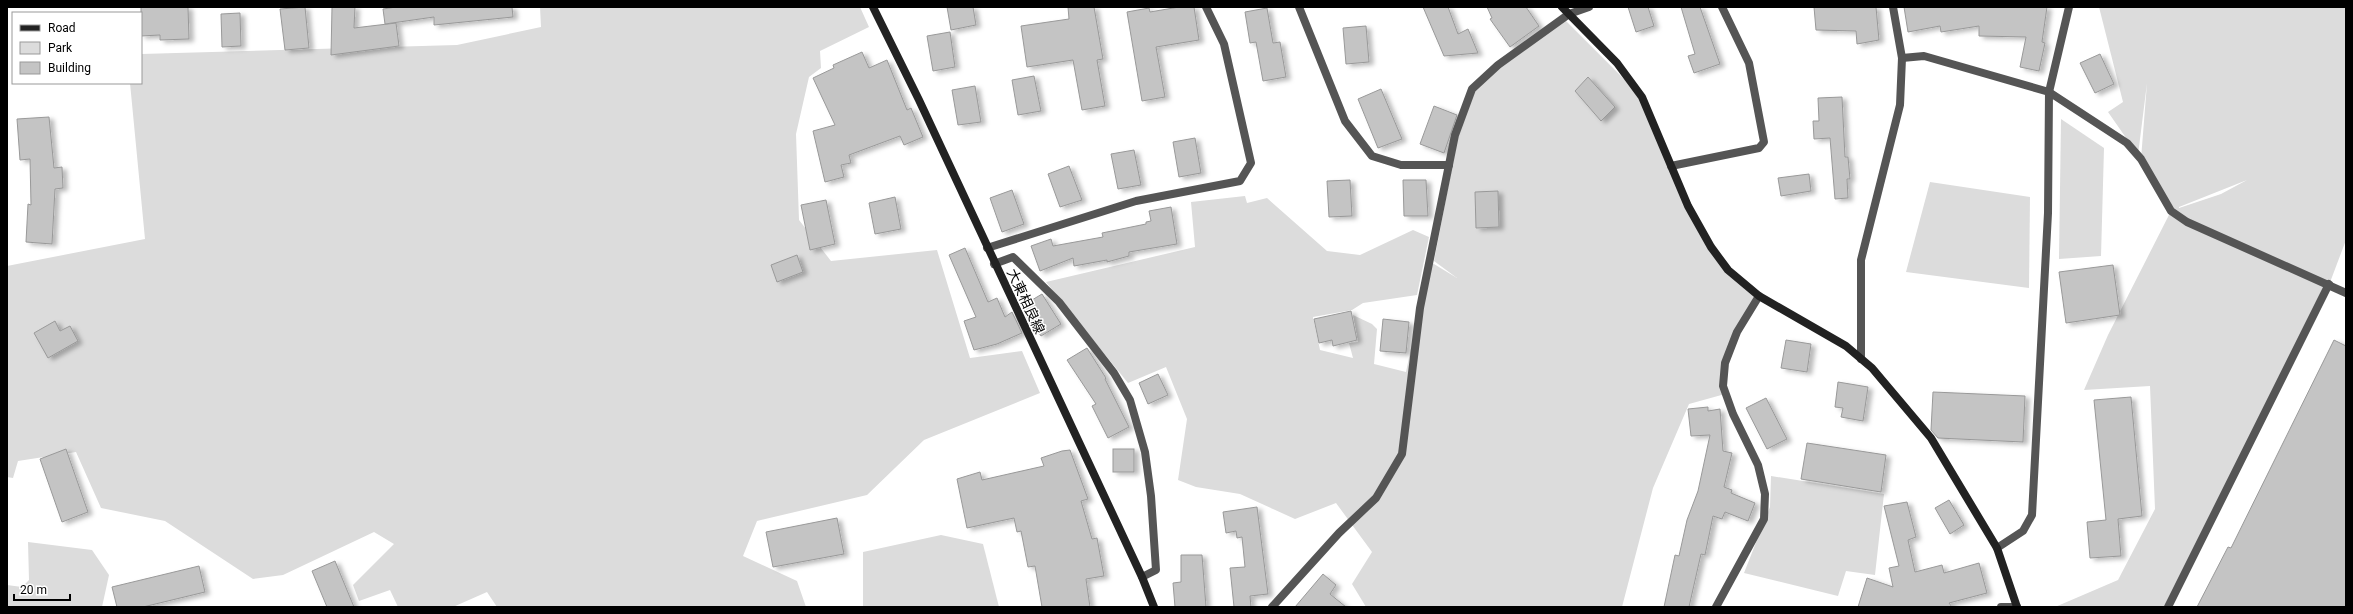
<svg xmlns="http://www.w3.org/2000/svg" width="2353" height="614" font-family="Roboto,'Noto Sans JP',sans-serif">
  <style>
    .green { fill: #dcdcdc; fill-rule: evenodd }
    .building { fill: #c4c4c4; stroke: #999; filter: url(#shadow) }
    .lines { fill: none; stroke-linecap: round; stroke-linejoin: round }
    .street { stroke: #555; stroke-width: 8 }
    .secondary { stroke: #222; stroke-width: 8 }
    .labels { text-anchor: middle; stroke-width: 3; stroke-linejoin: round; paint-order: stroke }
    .street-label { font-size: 14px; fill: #000; stroke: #fff }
  </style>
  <defs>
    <filter id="shadow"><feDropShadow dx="4.5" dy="2.5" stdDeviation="2" flood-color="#0004"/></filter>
  </defs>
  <rect width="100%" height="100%" fill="#fff"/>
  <g class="green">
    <path d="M540,7H860L869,27L820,51L821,68L809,77L796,134L799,220L831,261L937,250L970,358L1022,351L1040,393L924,440L867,495L757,521L743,556L797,581L806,607H497L487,592L453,607H398L390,590L359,601L353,585L394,544L374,532L283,575L253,579L165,521L101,508L76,452L18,461L13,478L7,477V266L145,239L130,83H141V54L457,45L541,27Z"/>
    <path d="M2099,7H2346V240L2329,285L2168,607H2055L2118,580L2155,509L2150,386L2084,390L2108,335L2171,211L2141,159L2147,83L2138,155L2108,112L2123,102ZM2247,180L2221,194L2179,208V207Z"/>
    <path d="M1564,19L1642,97L1671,166L1723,264L1758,297L1724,358L1725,394L1689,404L1653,488L1622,607H1366L1352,584L1372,552L1336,503L1295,519L1240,494L1196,487L1178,480L1187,419L1166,367L1128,383L1046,282L1195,247L1191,202L1245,196L1247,203L1267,198L1327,251L1360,255L1413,230L1429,237L1417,295L1363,303L1352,310L1313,317L1320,350L1353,358L1349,343L1358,342L1353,315L1372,324L1377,329L1374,364L1406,372L1429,261L1457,278L1434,261L1462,116L1472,89Z"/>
    <path d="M2061,119L2104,148L2101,256L2059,259Z"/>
    <path d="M1930,182L2030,197L2029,288L1906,272Z"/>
    <path d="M1771,476L1884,494L1875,575L1846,571L1838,596L1744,573L1770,507Z"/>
    <path d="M941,535L983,544L999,607H863V552Z"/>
    <path d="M28,542L92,550L109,575L102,607H7V585L22,587L29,580Z"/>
  </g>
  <g class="building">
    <path d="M141,7H188L189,39L160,40V35L141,36Z"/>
    <path d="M305,7L309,48L285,50L280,9Z"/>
    <path d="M332,7H355L354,28L396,23L399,46L331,55Z"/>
    <path d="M396,7H512L513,17L434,25V17L385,24L383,9Z"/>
    <path d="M947,7H973L976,25L951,30Z"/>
    <path d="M1068,7H1094L1103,59L1097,60L1105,106L1082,110L1073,60L1027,67L1021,26L1069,19Z"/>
    <path d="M1179,7H1194L1199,40L1156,47L1165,97L1142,101L1127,12L1149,8L1150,12Z"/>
    <path d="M1423,7H1448L1458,34L1468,29L1478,53L1444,56Z"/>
    <path d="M1487,7H1526L1539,26L1510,47L1490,19L1492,18Z"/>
    <path d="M1628,7H1648L1654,26L1636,32Z"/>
    <path d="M1681,7H1700L1720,64L1694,73L1688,56L1695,54Z"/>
    <path d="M1814,7H1876L1879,40L1857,44L1856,31L1816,30Z"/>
    <path d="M1904,7H2047L2042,42L2045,43L2039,71L2020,67L2026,37L1979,36V26L1941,32L1940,26L1908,32Z"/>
    <path d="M1267,8L1273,43L1280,42L1286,77L1263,81L1256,42L1250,43L1245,12Z"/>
    <path d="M240,13L241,46L222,47L221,14Z"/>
    <path d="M1366,26L1369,62L1346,64L1343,28Z"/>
    <path d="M950,32L955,67L933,71L927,36Z"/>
    <path d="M862,52L869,68L887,60L907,110L911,108L923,137L904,145L900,136L849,155L851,163L841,165L844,177L825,182L813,131L835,125L813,78L834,68L833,65Z"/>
    <path d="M2100,54L2114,84L2095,93L2080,63Z"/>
    <path d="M1034,76L1041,111L1018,115L1012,80Z"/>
    <path d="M1588,77L1615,107L1601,121L1575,91Z"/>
    <path d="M975,86L981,122L958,125L952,90Z"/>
    <path d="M1381,89L1402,139L1378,148L1358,99Z"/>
    <path d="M1842,97L1845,157H1848L1850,179H1847L1848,198L1835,199L1830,138L1814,139L1813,121H1819L1818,98Z"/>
    <path d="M1434,106L1457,115L1444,153L1420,144Z"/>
    <path d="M49,117L54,168L62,167L63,188L55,189L52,244L26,242L28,204L31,205L30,159L20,160L17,119Z"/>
    <path d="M1195,138L1201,173L1179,177L1173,142Z"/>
    <path d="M1134,150L1141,185L1118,189L1111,154Z"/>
    <path d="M1069,166L1082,200L1060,207L1048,174Z"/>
    <path d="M1809,174L1811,191L1781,196L1778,178Z"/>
    <path d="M1350,180L1352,216L1329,217L1327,181Z"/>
    <path d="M1403,180H1426L1428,216H1404Z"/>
    <path d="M1012,190L1024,224L1002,232L990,198Z"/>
    <path d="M1498,191L1499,227L1476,228L1475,192Z"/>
    <path d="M895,197L901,229L875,234L869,203Z"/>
    <path d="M826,200L835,244L810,250L801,205Z"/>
    <path d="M1171,207L1177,244L1129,252V256L1107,262V260L1074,266L1073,258L1040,271L1031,246L1051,239L1053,246L1103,237L1102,233L1146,224V222L1151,221L1149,211Z"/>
    <path d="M965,248L988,302L997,298L1005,317L1012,312L1022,333L997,344L974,350L964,321L976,317L949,255Z"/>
    <path d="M797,255L803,272L777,282L771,265Z"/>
    <path d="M2113,265L2120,315L2066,323L2059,272Z"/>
    <path d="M1042,294L1061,324L1041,336L1035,327L1032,328L1022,306Z"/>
    <path d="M1351,311L1357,340L1333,346L1332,340L1319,343L1314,319Z"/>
    <path d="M1383,319L1409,322L1406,353L1380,351Z"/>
    <path d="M55,321L60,331L70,326L78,341L48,358L34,333Z"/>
    <path d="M1786,340L1811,344L1807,372L1781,368Z"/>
    <path d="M2334,340L2346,346V607H2197L2228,547L2231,548Z"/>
    <path d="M1087,348L1106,378L1105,379L1129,427L1108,438L1092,406L1096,404L1067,360Z"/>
    <path d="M1158,374L1168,395L1148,404L1139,383Z"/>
    <path d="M1838,382L1868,387L1863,421L1841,417L1843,408L1835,407Z"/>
    <path d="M1933,392L2025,396L2023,442L1938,438L1931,430Z"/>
    <path d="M2131,397L2142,516L2118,519L2121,556L2090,558L2087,522L2106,520L2094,400Z"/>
    <path d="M1766,398L1787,439L1767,449L1746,408Z"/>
    <path d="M1708,407V411L1720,409L1723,451L1732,453L1724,487L1732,490L1731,493L1755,503L1748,521L1725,512L1722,519L1713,516L1705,555L1701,554L1689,607H1664L1675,555L1679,556L1687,520L1698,491L1710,435L1691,436L1688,409Z"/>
    <path d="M1807,443L1886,455L1881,492L1801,479Z"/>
    <path d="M66,449L88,512L62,522L40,459Z"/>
    <rect x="1113" y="449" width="21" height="23"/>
    <path d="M1070,450L1088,499L1081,501L1092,539L1097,538L1104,576L1086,579L1090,607H1042L1035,566L1028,567L1021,531L1017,532L1014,518L967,528L957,479L980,472L982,480L1044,466L1041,458L1062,451Z"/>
    <path d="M1949,500L1964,525L1950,534L1935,508Z"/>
    <path d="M1907,502L1916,537L1908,540L1915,572L1942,565L1944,573L1979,563L1987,593L1949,603L1952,607H1858L1867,578L1893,587L1889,568L1899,566L1884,506Z"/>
    <path d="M1257,507L1268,594L1250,596L1251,607H1234L1230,568L1245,567L1242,537L1237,538L1236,531L1226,533L1223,512Z"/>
    <path d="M837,518L844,554L773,567L766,532Z"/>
    <path d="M1181,555H1202L1206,607H1175L1173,583L1181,582Z"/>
    <path d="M335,561L354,607H327L312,571Z"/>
    <path d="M199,566L205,592L143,607H117L112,587Z"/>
    <path d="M1323,574L1336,585L1330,594L1346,607H1295Z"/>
  </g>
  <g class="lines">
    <g class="street">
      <path d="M1299,7L1345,121L1372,156L1401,165H1449"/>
      <path d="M1902,58L1924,56L2049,92L2127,143L2141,159L2171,211L2187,222L2346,293"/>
      <path d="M1671,166L1759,148L1764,142L1749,63L1722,7"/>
      <path d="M987,248L1136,201L1240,181L1251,163L1224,44L1206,7"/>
      <path d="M994,264L1013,257L1059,302L1114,373L1130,400L1145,452L1151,496L1156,570L1142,577"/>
      <path d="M1861,359V260L1900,105L1902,58L1893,7"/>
      <path d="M1997,548L2023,531L2032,515L2048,213L2049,92L2069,7"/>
      <path d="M1272,607L1339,533L1376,498L1402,454L1420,308L1455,135L1472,89L1498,65L1569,14L1589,7"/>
      <path d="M1716,607L1764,519L1765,494L1758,465L1733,414L1723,386L1725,363L1737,332L1759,296"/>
      <path d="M2001,607H2017"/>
      <path d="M2168,607L2329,284"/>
    </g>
    <g class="secondary">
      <path d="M873,7L919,100L1142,577L1154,607"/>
      <path d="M1562,7L1617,63L1642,97L1688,206L1711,247L1728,270L1759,296L1846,346L1872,368L1931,438L1997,548L2017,607"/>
    </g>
  </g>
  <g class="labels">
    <g class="street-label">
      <text transform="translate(1026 301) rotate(65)" y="5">大東相良線</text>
    </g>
  </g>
  <rect width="2353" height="614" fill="none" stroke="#000000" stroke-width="16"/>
  <rect x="12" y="12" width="130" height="72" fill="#ffffff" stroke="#999999"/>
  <rect x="20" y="25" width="20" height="6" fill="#222222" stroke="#999999"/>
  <text x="48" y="32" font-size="12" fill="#000000">Road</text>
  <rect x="20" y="42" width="20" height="12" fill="#dcdcdc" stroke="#999999"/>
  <text x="48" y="52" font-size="12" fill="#000000">Park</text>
  <rect x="20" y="62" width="20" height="12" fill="#c4c4c4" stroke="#999999"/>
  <text x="48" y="72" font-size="12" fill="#000000">Building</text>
  <path d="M14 594v6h56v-6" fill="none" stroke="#000000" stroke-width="2"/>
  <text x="20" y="594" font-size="12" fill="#000000" stroke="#ffffff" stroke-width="3" paint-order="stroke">20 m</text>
</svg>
